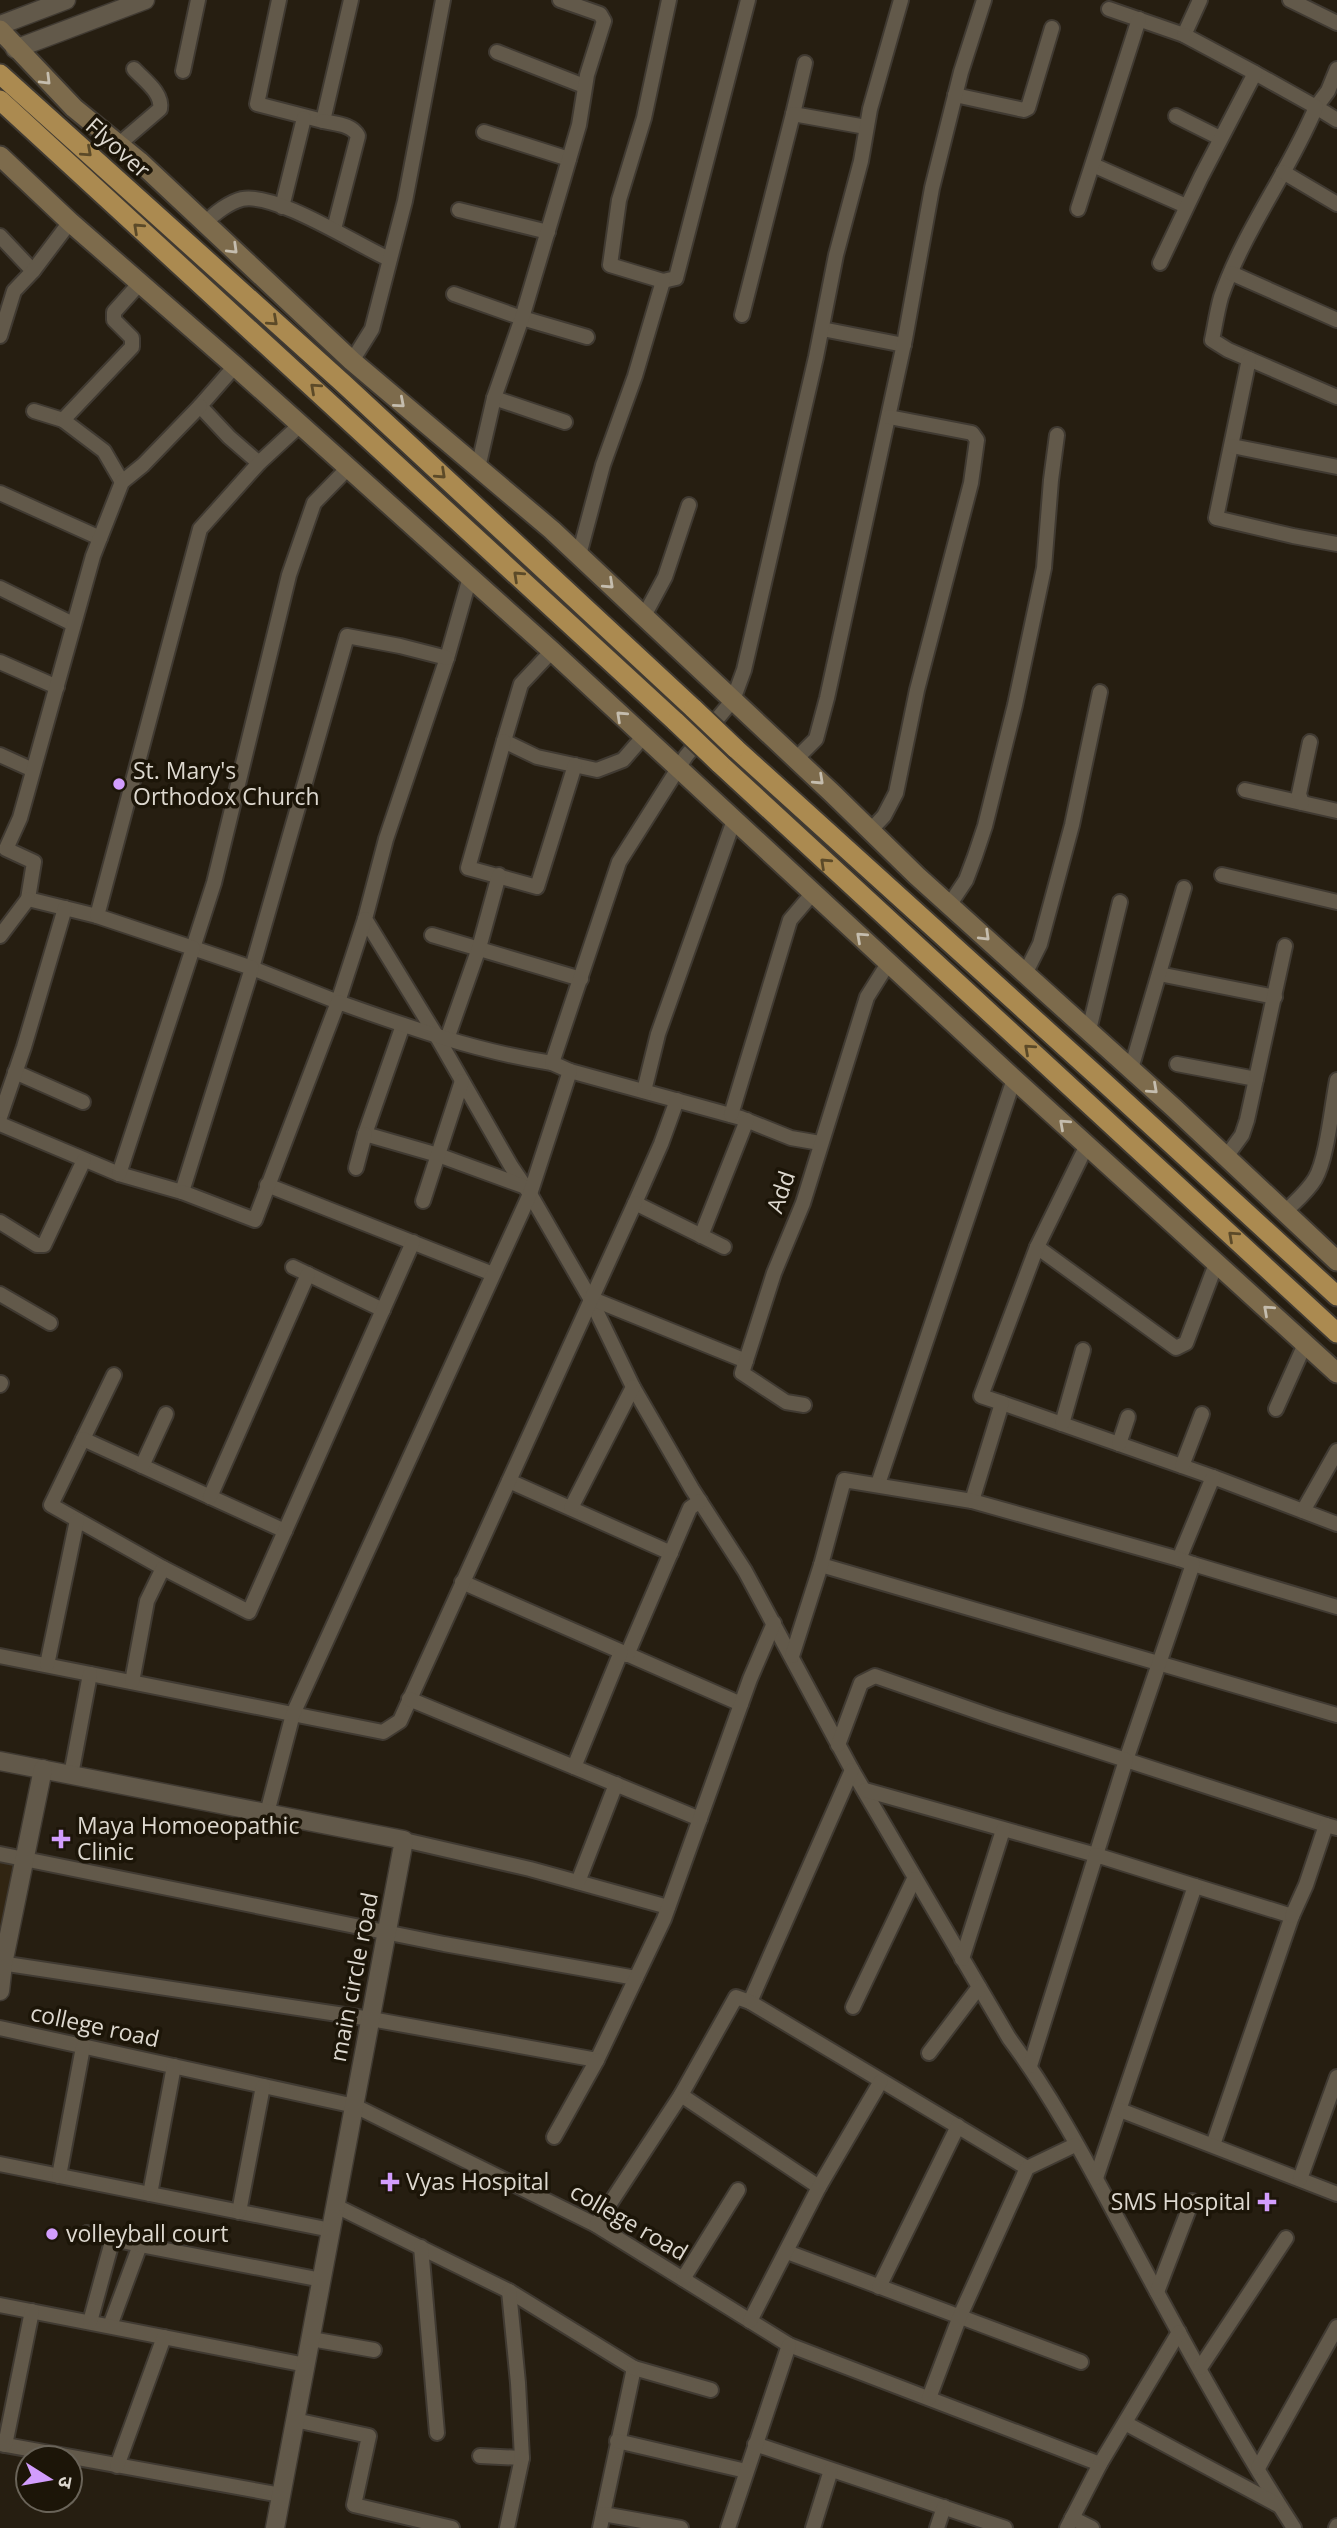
<svg xmlns="http://www.w3.org/2000/svg" width="1337" height="2528" font-family="'Open Sans','Noto Sans Devanagari',sans-serif">
  <style>
    .built { fill: #312512 }
    .lines { fill: none; stroke-linecap: round; stroke-linejoin: round }
    .minor-casing { stroke: #403a32; stroke-width: 18 }
    .tertiary-casing { stroke: #403a32; stroke-width: 21 }
    .secondary-casing { stroke: #403a32; stroke-width: 23 }
    .trunk-casing { stroke: #403a32; stroke-width: 23 }
    .minor { stroke: #62594a; stroke-width: 14 }
    .tertiary { stroke: #62594a; stroke-width: 18 }
    .secondary { stroke: #7d6b4c; stroke-width: 19 }
    .trunk { stroke: #ab8a50; stroke-width: 19 }
    .trunk-bridge-casing { stroke: #403a32; stroke-width: 23; stroke-linecap: butt }
    .trunk-bridge { stroke: #ab8a50; stroke-width: 19 }
    .oneway { stroke: #c5bdae }
    .oneway2 { stroke: #5c4a28 }
    .poi-dot { fill: #d29dfd; stroke: #1c1508; stroke-width: 2.5 }
    .labels { text-anchor: middle; stroke-width: 7; stroke-linejoin: round; paint-order: stroke }
    .street-label { font-size: 23px; fill: #ddd8cf; stroke: #1c1508 }
    .poi-label { font-size: 23px; fill: #ddd8cf; stroke: #1c1508; text-anchor: start }
  </style>
  <rect width="100%" height="100%" fill="#261e11"/>
  <path class="built" d="M0,1855L23,1859L0,1944Z"/>
  <g class="lines">
    <defs>
      <g id="minor">
        <path d="M279,0L257,104L323,121L351,0"/>
        <path d="M1290,0L1337,23"/>
        <path d="M1109,9L1184,35L1200,0"/>
        <path d="M497,52L584,86"/>
        <path d="M1337,69L1328,91L1316,107L1337,120"/>
        <path d="M183,71L198,0"/>
        <path d="M1255,73L1316,107C1289,172 1244,230 1221,297C1217,311 1215,326 1212,340L1228,350L1337,397"/>
        <path d="M955,95L1024,110L1028,108L1052,28"/>
        <path d="M793,114L805,63"/>
        <path d="M1176,116L1220,138"/>
        <path d="M323,121C335,124 352,124 358,136L334,229"/>
        <path d="M484,132L569,159"/>
        <path d="M118,145L160,109C163,93 144,80 134,69"/>
        <path d="M1093,165L1186,206"/>
        <path d="M1283,172L1337,204"/>
        <path d="M282,207L304,118"/>
        <path d="M1078,209L1139,19"/>
        <path d="M459,210L548,232"/>
        <path d="M206,223C214,213 230,202 242,199C276,192 357,245 389,259"/>
        <path d="M0,236L33,271"/>
        <path d="M1160,263L1201,177L1255,73L1184,35"/>
        <path d="M1231,273L1337,320"/>
        <path d="M663,281L676,278L748,0"/>
        <path d="M454,294L522,318L587,337"/>
        <path d="M742,315L793,114L866,127"/>
        <path d="M822,329L904,345"/>
        <path d="M0,336L14,291L33,271L70,222"/>
        <path d="M1249,359L1216,518L1293,536L1337,544"/>
        <path d="M352,361L372,329L405,201L443,0"/>
        <path d="M235,366L200,406L229,437L259,463"/>
        <path d="M494,398L565,422"/>
        <path d="M34,411L63,420"/>
        <path d="M1232,446L1337,467"/>
        <path d="M478,468L494,398L522,318L563,180L579,125L587,75L604,21L600,14L560,0"/>
        <path d="M122,482L104,451L63,420L132,347V338L114,320V312L140,283"/>
        <path d="M0,493L100,538"/>
        <path d="M579,555L603,465L635,376L663,281L610,265L619,200L644,118L669,0"/>
        <path d="M470,577L447,658L386,839L365,919L436,1035L511,1166L530,1194L590,1298L633,1387L692,1489L745,1571L852,1770L1009,2038C1053,2097 1088,2164 1123,2229C1177,2330 1232,2432 1294,2528"/>
        <path d="M0,588L73,624"/>
        <path d="M644,616L665,577L689,505"/>
        <path d="M552,651L521,684L504,741L537,757L597,770L623,760L643,737"/>
        <path d="M0,662L57,687"/>
        <path d="M504,741L468,868L537,887L575,765"/>
        <path d="M0,755L33,770"/>
        <path d="M796,759L816,739L827,698L905,339L932,188L961,72L984,0"/>
        <path d="M1245,790L1337,811"/>
        <path d="M1302,803L1299,794L1310,742"/>
        <path d="M870,831L884,816L896,793L917,690L971,483L977,440L972,433L889,417"/>
        <path d="M1222,875L1337,902"/>
        <path d="M950,904L966,880L975,856L985,826L1015,705L1044,568L1051,480L1057,435"/>
        <path d="M97,916L28,899L34,862L6,849L20,818L93,556L122,482L143,465L200,406"/>
        <path d="M365,919L338,1002L252,968L347,636L400,646L447,658"/>
        <path d="M432,935L581,979"/>
        <path d="M0,936L28,899"/>
        <path d="M1025,974L1040,944L1072,825L1100,692"/>
        <path d="M1159,974L1275,997"/>
        <path d="M403,1025L365,1134L438,1155L523,1186"/>
        <path d="M1089,1030L1120,902"/>
        <path d="M447,1039L479,948L499,875"/>
        <path d="M1177,1064L1256,1079"/>
        <path d="M1131,1069L1184,888"/>
        <path d="M570,1071L741,1118L791,1138L820,1143"/>
        <path d="M15,1072L83,1102"/>
        <path d="M644,1091L658,1034L734,820"/>
        <path d="M677,1100L661,1144L635,1203L724,1247"/>
        <path d="M731,1115L790,920L812,894"/>
        <path d="M0,1117L24,1047L65,908"/>
        <path d="M0,1124L119,1174L182,1192L252,968L193,948L214,883L289,575L314,503L349,467"/>
        <path d="M1226,1157L1242,1135L1247,1120L1285,946"/>
        <path d="M356,1168L365,1134"/>
        <path d="M119,1174L193,948L97,916L200,529L259,463L300,425"/>
        <path d="M267,1185L493,1274"/>
        <path d="M182,1192L255,1220L338,1002C408,1027 478,1052 552,1063"/>
        <path d="M423,1201L462,1081"/>
        <path d="M1285,1212C1296,1201 1307,1192 1315,1179C1327,1159 1332,1105 1337,1080"/>
        <path d="M0,1222L37,1245H44L84,1160"/>
        <path d="M701,1236L747,1120"/>
        <path d="M1037,1247L1176,1348L1186,1343L1216,1264"/>
        <path d="M293,1267L383,1310"/>
        <path d="M0,1294L50,1323"/>
        <path d="M590,1298L746,1361"/>
        <path d="M114,1375L51,1505L163,1568"/>
        <path d="M0,1385L1,1383"/>
        <path d="M1002,1403L1213,1477L1337,1524"/>
        <path d="M804,1405L786,1402L742,1373L774,1273L803,1203L867,997L889,962"/>
        <path d="M1276,1409L1305,1344"/>
        <path d="M1062,1424L1083,1350"/>
        <path d="M83,1439L285,1531"/>
        <path d="M1119,1444L1128,1417"/>
        <path d="M142,1466L166,1414"/>
        <path d="M1182,1466L1202,1414"/>
        <path d="M509,1481L671,1553"/>
        <path d="M878,1484L1014,1079"/>
        <path d="M210,1497L308,1274"/>
        <path d="M972,1501L1002,1403L981,1396L1037,1247L1087,1145"/>
        <path d="M571,1508L633,1387"/>
        <path d="M1303,1511L1337,1451"/>
        <path d="M1179,1559L1213,1477"/>
        <path d="M1193,1564L1337,1607"/>
        <path d="M821,1565L1337,1715"/>
        <path d="M462,1582L741,1704"/>
        <path d="M627,1655L690,1508L700,1501"/>
        <path d="M0,1656L383,1732L400,1721L635,1203"/>
        <path d="M792,1656L821,1565L844,1480L972,1501L1179,1559L1193,1564L1126,1760L1326,1825"/>
        <path d="M47,1665L77,1520"/>
        <path d="M132,1682L147,1601L163,1568L249,1612L413,1242"/>
        <path d="M409,1699L700,1819"/>
        <path d="M838,1745L861,1683L875,1676L993,1717L1126,1760L1096,1855L865,1790"/>
        <path d="M574,1767L621,1652"/>
        <path d="M71,1775L90,1674"/>
        <path d="M267,1813L293,1714L530,1194L570,1071L552,1063L619,862L686,756L733,700L744,670L816,357L836,255L861,161L870,109L901,0"/>
        <path d="M404,1840L530,1869L668,1907"/>
        <path d="M0,1854L444,1944L636,1978"/>
        <path d="M578,1882L616,1784"/>
        <path d="M1195,1886L1292,1916L1213,2145"/>
        <path d="M1292,1916L1306,1885L1326,1825L1337,1828"/>
        <path d="M962,1959L1003,1830"/>
        <path d="M0,1963L371,2019L597,2060L664,1919L750,1679L774,1623"/>
        <path d="M750,2002L852,1770"/>
        <path d="M853,2007L914,1879"/>
        <path d="M0,2028L355,2106L596,2225L789,2345L1100,2464"/>
        <path d="M929,2053L979,1987"/>
        <path d="M1030,2066L1096,1855L1195,1886L1096,2178"/>
        <path d="M681,2095L819,2187"/>
        <path d="M1120,2110L1337,2194"/>
        <path d="M554,2137L597,2060"/>
        <path d="M0,2164L331,2230"/>
        <path d="M59,2176L83,2047"/>
        <path d="M1300,2179L1337,2077"/>
        <path d="M150,2194L174,2066"/>
        <path d="M336,2206L509,2291L634,2368L600,2528"/>
        <path d="M239,2212L263,2086"/>
        <path d="M596,2225L681,2095L736,1997L750,2002L1027,2168"/>
        <path d="M87,2233L140,2245L110,2326"/>
        <path d="M140,2245L322,2280"/>
        <path d="M421,2247L437,2433"/>
        <path d="M787,2252L1081,2362"/>
        <path d="M683,2279L738,2190"/>
        <path d="M879,2287L958,2126"/>
        <path d="M1157,2292L1192,2201"/>
        <path d="M0,2305L306,2365"/>
        <path d="M750,2321L819,2187L881,2081"/>
        <path d="M90,2322L113,2238"/>
        <path d="M311,2339L374,2350"/>
        <path d="M634,2368L711,2390"/>
        <path d="M1200,2368L1286,2238"/>
        <path d="M929,2398L960,2316L1027,2168L1075,2145"/>
        <path d="M295,2420L369,2436L354,2505L452,2528"/>
        <path d="M1125,2423L1278,2505"/>
        <path d="M617,2441L746,2471"/>
        <path d="M0,2444L281,2495"/>
        <path d="M755,2444L1005,2528"/>
        <path d="M5,2445L32,2311"/>
        <path d="M480,2456L522,2458"/>
        <path d="M117,2466L164,2337"/>
        <path d="M1258,2468L1337,2327"/>
        <path d="M603,2514L681,2528"/>
        <path d="M1072,2518L1092,2528"/>
        <path d="M507,2528L522,2458L518,2383L509,2291"/>
        <path d="M728,2528L789,2345"/>
        <path d="M813,2528L831,2470"/>
        <path d="M937,2528L944,2507"/>
        <path d="M1067,2528L1100,2464L1179,2332"/>
        <path d="M1336,2528L1337,2526"/>
      </g>
      <g id="tertiary">
        <path d="M0,25L66,0"/>
        <path d="M15,49L145,0"/>
        <path d="M0,1761L404,1840L275,2528"/>
        <path d="M0,1991L3,1964L43,1769"/>
      </g>
      <g id="secondary">
        <path d="M0,30L74,108L139,161L352,361L552,530L832,793L917,876L1174,1108L1337,1261"/>
        <path d="M0,156L70,222L235,366L552,651L1014,1079L1337,1373"/>
      </g>
      <g id="trunk">
        <path d="M0,74L344,384L694,709"/>
        <path d="M0,100L676,722"/>
        <path d="M735,748L1106,1084L1337,1296"/>
        <path d="M719,763L1337,1333"/>
      </g>
    </defs>
    <use href="#minor" class="minor-casing"/>
    <use href="#tertiary" class="tertiary-casing"/>
    <use href="#secondary" class="secondary-casing"/>
    <use href="#trunk" class="trunk-casing"/>
    <use href="#minor" class="minor"/>
    <use href="#tertiary" class="tertiary"/>
    <use href="#secondary" class="secondary"/>
    <use href="#trunk" class="trunk"/>
    <defs>
      <g id="trunk-bridge">
        <path d="M694,709L735,748"/>
        <path d="M676,722L719,763"/>
      </g>
    </defs>
    <use href="#trunk-bridge" class="trunk-bridge-casing"/>
    <use href="#trunk-bridge" class="trunk-bridge"/>
  </g>
  <defs><path id="oneway-chevron" d="M-2-3.5L2.5 0L-2 3.5" fill="none" stroke-width="1.6" stroke-linecap="round" stroke-linejoin="round" transform="scale(1.75)"/></defs>
  <g class="oneway">
    <use href="#oneway-chevron" transform="translate(46 80) rotate(45)"/>
    <use href="#oneway-chevron" transform="translate(233 249) rotate(44)"/>
    <use href="#oneway-chevron" transform="translate(400 403) rotate(41)"/>
    <use href="#oneway-chevron" transform="translate(609 584) rotate(43)"/>
    <use href="#oneway-chevron" transform="translate(621 716) rotate(-137)"/>
    <use href="#oneway-chevron" transform="translate(819 780) rotate(43)"/>
    <use href="#oneway-chevron" transform="translate(985 936) rotate(44)"/>
    <use href="#oneway-chevron" transform="translate(861 937) rotate(-138)"/>
    <use href="#oneway-chevron" transform="translate(1153 1089) rotate(42)"/>
    <use href="#oneway-chevron" transform="translate(1064 1124) rotate(-138)"/>
    <use href="#oneway-chevron" transform="translate(1268 1310) rotate(-138)"/>
  </g>
  <g class="oneway2">
    <use href="#oneway-chevron" transform="translate(87 152) rotate(42)"/>
    <use href="#oneway-chevron" transform="translate(138 228) rotate(-137)"/>
    <use href="#oneway-chevron" transform="translate(273 321) rotate(42)"/>
    <use href="#oneway-chevron" transform="translate(315 388) rotate(-138)"/>
    <use href="#oneway-chevron" transform="translate(441 474) rotate(43)"/>
    <use href="#oneway-chevron" transform="translate(518 576) rotate(-137)"/>
    <use href="#oneway-chevron" transform="translate(825 863) rotate(-137)"/>
    <use href="#oneway-chevron" transform="translate(1029 1049) rotate(-138)"/>
    <use href="#oneway-chevron" transform="translate(1233 1236) rotate(-138)"/>
  </g>
  <g class="poi-dot">
    <circle cx="119" cy="784" r="7"/>
    <path d="M57.5 1828.5h7v7h7v7h-7v7h-7v-7h-7v-7h7z"/>
    <path d="M386.5 2171.5h7v7h7v7h-7v7h-7v-7h-7v-7h7z"/>
    <path d="M1263.5 2191.5h7v7h7v7h-7v7h-7v-7h-7v-7h7z"/>
    <circle cx="52" cy="2234" r="7"/>
  </g>
  <g class="labels">
    <g class="street-label">
      <text transform="translate(118 148) rotate(42)" y="8">Flyover</text>
      <text transform="translate(781 1192) rotate(-71)" y="8">Add</text>
      <text transform="translate(354 1977) rotate(-79)" y="8">main circle road</text>
      <text transform="translate(95 2026) rotate(12)" y="8">college road</text>
      <text transform="translate(629 2222) rotate(30)" y="8">college road</text>
    </g>
    <g class="poi-label">
      <text x="133" y="779">St. Mary's<tspan x="133" dy="26">Orthodox Church</tspan></text>
      <text x="77" y="1834">Maya Homoeopathic<tspan x="77" dy="26">Clinic</tspan></text>
      <text x="406" y="2190">Vyas Hospital</text>
      <text x="1251" y="2210" text-anchor="end">SMS Hospital</text>
      <text x="66" y="2242">volleyball court</text>
    </g>
  </g>
  <g transform="translate(49 2479) rotate(101)"><circle r="33" fill="#1c1508" stroke="#696358" stroke-width="2"/>
  <path d="M0-5L12 26L0 18L-12 26Z" fill="#d29dfd"/>
  <text y="-10" font-size="19" font-weight="bold" text-anchor="middle" fill="#ddd8cf">उ</text>
  </g>
</svg>
